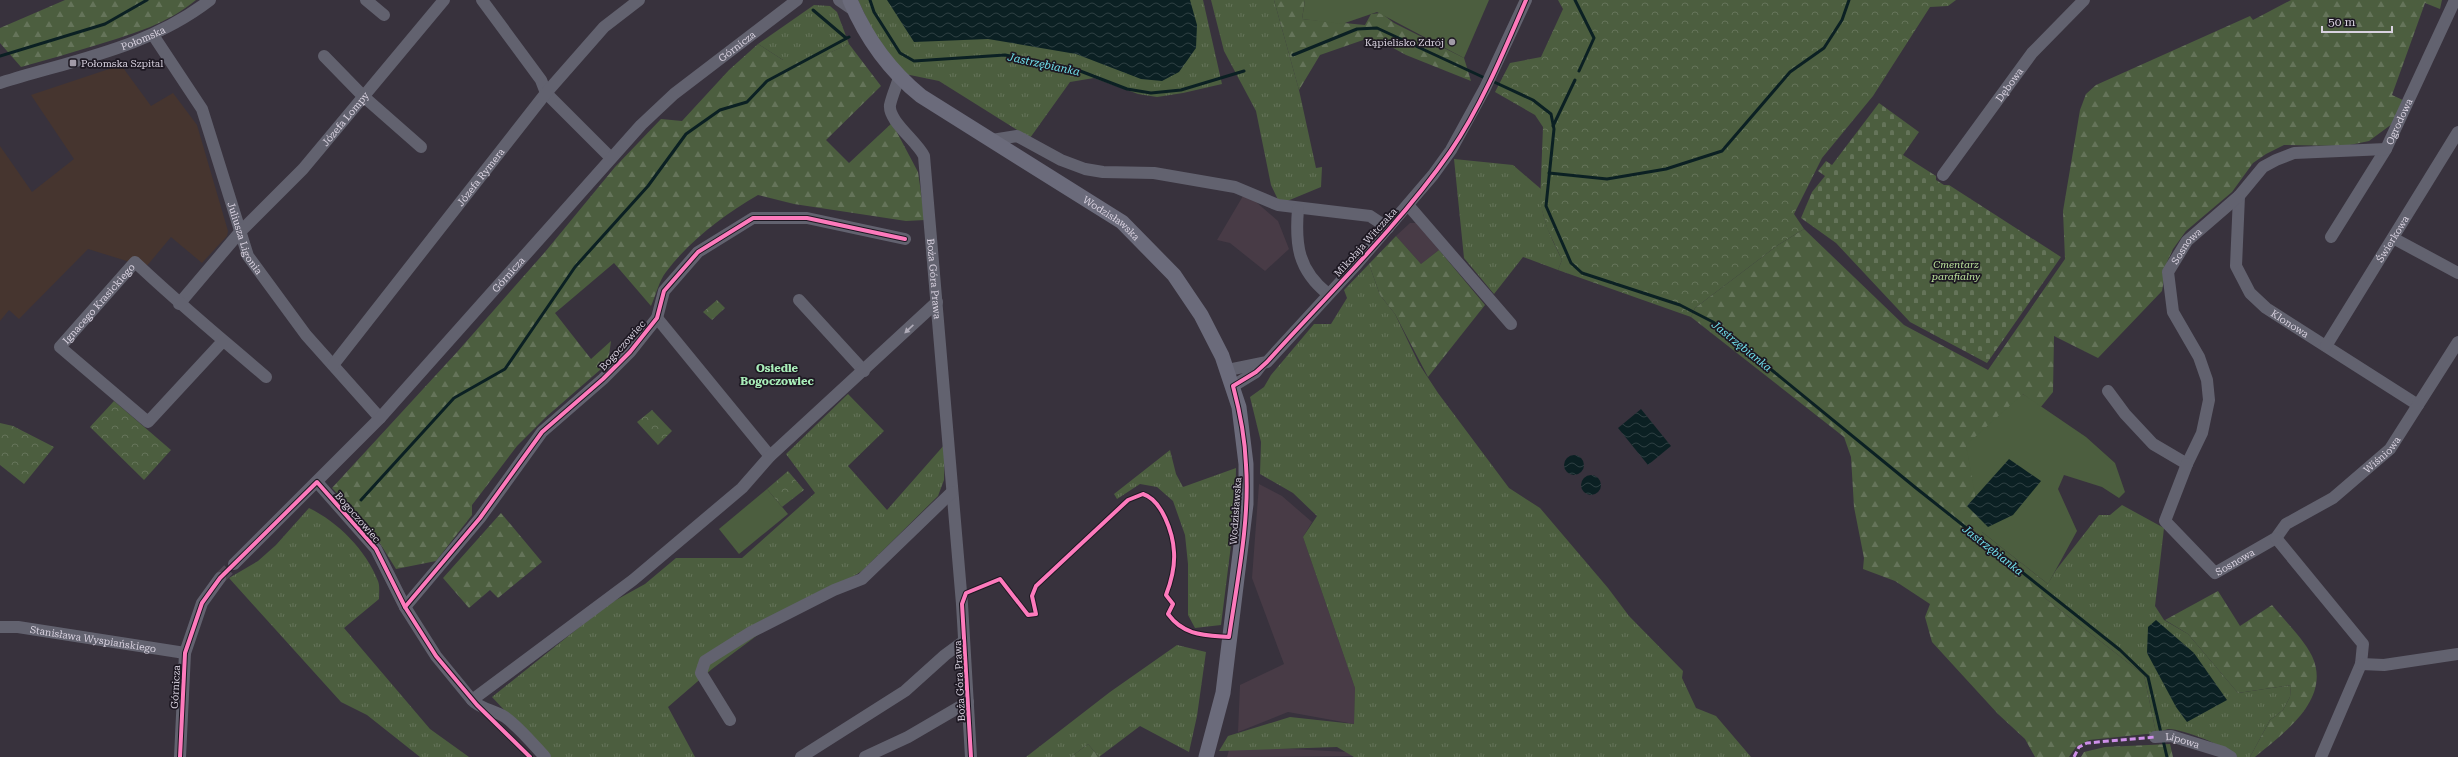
<svg xmlns="http://www.w3.org/2000/svg" width="2458" height="757" font-family="'Roboto Serif',serif">
  <style>
    .commercial { fill: #483b46 }
    .medical { fill: #46352f }
    .grass { fill: url(#grass-tufts) }
    .forest { fill: url(#forest-firs) }
    .cemetery { fill: url(#cemetery-stones) }
    .park { fill: url(#park-crowns) }
    .garden { fill: #4c5e3f }
    .water { fill: url(#water-waves) }
    .lines { fill: none; stroke-linecap: round; stroke-linejoin: round }
    .stream { stroke: #0b2023; stroke-width: 3 }
    .minor-tunnel { stroke: #504a55; stroke-width: 12; stroke-dasharray: 12 6; stroke-linecap: butt }
    .minor { stroke: #62626f; stroke-width: 12 }
    .major { stroke: #6b6b7b; stroke-width: 15 }
    .quiet { stroke: #ce8fe9; stroke-width: 3; stroke-dasharray: 6 3; stroke-linecap: butt }
    .cycleway-casing { stroke: #1d1822; stroke-width: 6 }
    .cycleway { stroke: #fd7abc; stroke-width: 4 }
    .oneway { fill: #afabb8 }
    .poi-dot { fill: #a19aa7; stroke: #1d1822; stroke-width: 1.5 }
    .labels { text-anchor: middle; stroke-width: 3.5; stroke-linejoin: round; paint-order: stroke }
    .street-label { font-size: 10px; fill: #d9d2e0; stroke: #1d1822 }
    .poi-label { font-size: 10px; fill: #d9d2e0; stroke: #1d1822; text-anchor: end }
    .park-label { font-size: 10px; font-style: italic; fill: #bbe39c; stroke: #1d1822 }
    .water-label { font-size: 11px; font-style: italic; fill: #70e0eb; stroke: #1d1822 }
    .neighbourhood-label { font-size: 11px; font-weight: bold; fill: #a9eeb9; stroke: #1d1822 }
  </style>
  <defs>
    <pattern id="grass-tufts" width="24" height="20" patternUnits="userSpaceOnUse"><rect width="24" height="20" fill="#4c5e3f"/><path d="M3 7l-1-3M5 7V3M7 7l1-3M15 17l-1-3M17 17v-4M19 17l1-3" fill="none" stroke="#65745a"/></pattern>
    <pattern id="forest-firs" width="22" height="20" patternUnits="userSpaceOnUse"><rect width="22" height="20" fill="#4c5e3f"/><path d="M5 1l3.5 6h-7zM16 11l3.5 6h-7z" fill="#65745a"/></pattern>
    <pattern id="cemetery-stones" width="16" height="16" patternUnits="userSpaceOnUse"><rect width="16" height="16" fill="#4c5e3f"/><path d="M2 7V4a2 2 0 0 1 4 0v3zM10 15v-3a2 2 0 0 1 4 0v3z" fill="#65745a"/></pattern>
    <pattern id="park-crowns" width="20" height="18" patternUnits="userSpaceOnUse"><rect width="20" height="18" fill="#4c5e3f"/><path d="M2 6a3 3 0 1 1 6 0M12 15a3 3 0 1 1 6 0" fill="none" stroke="#65745a"/></pattern>
    <pattern id="water-waves" width="16" height="10" patternUnits="userSpaceOnUse"><rect width="16" height="10" fill="#0b2023"/><path d="M0 5q4-4 8 0t8 0" fill="none" stroke="#2e4043"/></pattern>
  </defs>
  <rect width="100%" height="100%" fill="#38323d"/>
  <g class="commercial">
    <path d="M1243,196L1256,202L1278,221L1289,249L1265,271L1230,243L1217,240Z"/>
    <path d="M1410,223H1416L1439,250L1421,264L1396,236Z"/>
    <path d="M1259,484L1282,496L1312,522L1303,537L1355,688L1354,724L1288,712L1238,732L1240,685L1284,664L1252,578Z"/>
    <path d="M1275,748L1347,752L1355,756L1227,757L1229,750Z"/>
  </g>
  <path class="medical" d="M121,65L151,106L173,93L197,125L228,231L227,236L202,263L171,237L146,267L88,249L19,319L9,310L0,321V146L32,192L74,159L31,95Z"/>
  <g class="grass">
    <path d="M858,0H1203L1222,84L1183,93L1157,97L1138,94L1094,78L1070,82L1030,138L939,81L905,74L880,46Z"/>
    <path d="M1211,0H1274L1299,90L1316,168L1322,167L1321,187L1280,204L1271,185L1256,111L1224,51Z"/>
    <path d="M814,5L830,6L837,12L849,44L814,60H783L758,44Z"/>
    <path d="M1454,159L1513,165L1541,189C1539,215 1551,237 1562,260L1558,270L1523,257L1494,294L1464,258Z"/>
    <path d="M1369,264L1380,295L1395,314L1419,364L1438,393L1509,488L1540,508L1608,588L1629,616L1683,671L1682,678L1696,708L1716,716L1751,757H1354L1337,747L1219,751L1228,736L1290,717L1354,724L1355,688L1303,537L1317,516L1293,493L1260,474L1261,442L1250,397L1264,387L1271,375L1314,324H1331L1347,298L1344,290Z"/>
    <path d="M848,394L884,431L848,466L887,510L945,444L944,480L938,496L862,571L759,634L712,669L668,707L695,757H548L492,697L607,605L645,584L676,558H742L815,493L786,454Z"/>
    <path d="M1170,450L1176,474L1183,487L1236,468L1235,513L1221,625L1195,628L1188,615V564L1185,535L1173,501L1157,487L1140,484L1117,499L1114,494Z"/>
    <path d="M2122,505L2164,528L2155,606L2164,620L2188,634L2238,693L2291,685L2290,697L2283,710L2270,720L2250,757H2237C2229,747 2180,728 2168,729C2164,730 2160,732 2156,733L2144,675L2041,595L2056,570L2099,515H2110Z"/>
    <path d="M309,508C338,522 366,550 378,581C380,586 379,593 379,599L344,628L430,729L469,757H420L367,715L341,702L229,578L258,561L276,545Z"/>
    <path d="M1177,645L1206,652L1197,716L1189,752L1140,726L1099,757L1088,744L1071,757H1026L1110,692Z"/>
  </g>
  <g class="forest">
    <path d="M65,0H196C167,24 135,33 100,44C73,52 47,60 21,67L0,43V28Z"/>
    <path d="M1274,0H1305L1302,19L1365,25L1371,14L1381,13L1394,23L1464,58L1471,81L1406,55L1384,43L1366,39L1320,55L1299,90Z"/>
    <path d="M2291,0H2442L2440,9L2425,3L2392,95L2405,101L2392,124L2369,141L2345,146L2284,145L2266,154L2253,163L2232,192L2186,231L2173,249L2167,262L2162,291L2098,358L2054,336L2053,392L2040,408L2023,394L1982,532L2048,584L2041,595L2144,675L2156,733L2089,740L2076,747L2069,757H2035L2025,739L1998,714L1932,642L1925,617L1930,604L1895,581L1863,569L1864,558L1854,507L1851,457L1844,437L1691,317L1695,308L1778,245L1804,229L1904,325L1988,370L2065,259L2063,211L2080,110L2086,94L2096,85L2250,16L2253,20Z"/>
    <path d="M758,44L783,60H813L849,44L881,86L826,140L849,163L892,123L918,172L925,220L906,221L794,204L758,195C724,215 690,240 666,272C659,281 656,295 651,306L614,263L555,313L591,359L611,341L608,363L546,417L517,446L472,505V515L436,561L396,569L371,529L332,488L458,351L545,252L615,167L661,119L682,121L729,70Z"/>
    <path d="M1396,236L1421,264L1439,250L1485,305L1428,377L1395,314L1380,295L1369,264Z"/>
    <path d="M501,513L542,562L498,598L490,590L469,608L443,578Z"/>
    <path d="M2218,591L2240,626L2272,605C2285,621 2303,638 2312,656C2332,699 2284,733 2255,757H2250L2270,720L2283,710L2290,697L2291,685L2238,693L2188,634L2165,620Z"/>
    <path d="M1088,744L1099,757H1071Z"/>
    <path d="M2170,744L2173,757H2081L2084,752L2105,747Z"/>
  </g>
  <path class="cemetery" d="M1879,103L1919,132L1903,155L1936,176V180L1944,185H1949L2061,257L1987,363L1910,322L1836,243L1801,218L1812,192L1825,176L1818,171L1826,161L1832,165Z"/>
  <g class="park">
    <path d="M1558,0H1956L1948,6L1930,7L1873,96L1822,158L1794,214L1804,229L1778,245L1695,308L1691,317L1558,270L1562,260L1547,228L1540,203L1543,127L1535,115L1495,92L1510,63L1541,57L1563,9Z"/>
    <path d="M717,300L725,308L712,320L703,312Z"/>
    <path d="M114,401L171,450L144,480L90,427Z"/>
    <path d="M652,410L672,431L658,445L637,422Z"/>
    <path d="M0,423L13,426L54,447L24,484L0,465Z"/>
    <path d="M788,471L804,490L782,507L767,489Z"/>
  </g>
  <g class="garden">
    <path d="M1305,0H1489L1464,58L1377,12L1342,24L1302,19Z"/>
    <path d="M2023,394L2086,437L2115,463L2125,492L2119,498L2102,487L2064,475L2058,489L2077,531L2048,584L1982,532L1966,445Z"/>
    <path d="M767,489L788,514L739,554L719,529Z"/>
  </g>
  <g class="water">
    <path d="M887,0H1190L1197,25L1196,48L1179,72L1162,81L1141,79L1076,54L988,39L914,42Z"/>
    <path d="M1641,409L1671,446L1648,465L1618,428Z"/>
    <circle cx="1574" cy="465" r="10"/>
    <path d="M2009,459L2041,481L2013,515L1988,527L1967,506Z"/>
    <circle cx="1591" cy="485" r="10"/>
    <path d="M2156,620L2194,653L2227,700L2187,722L2176,707L2147,653L2148,627Z"/>
  </g>
  <g class="lines">
    <g class="stream">
      <path d="M870,0L874,12L900,53L914,61L1005,55L1075,69L1127,89L1151,93L1181,90L1244,71"/>
      <path d="M1575,0L1594,38L1579,71"/>
      <path d="M813,10L846,38"/>
      <path d="M1293,55L1357,29L1377,28L1487,79"/>
      <path d="M0,56L105,24L147,0"/>
      <path d="M1492,81L1533,100L1551,114L1554,129L1546,206L1571,263L1582,273L1680,305L1713,322L1916,488L2120,650L2148,677L2161,733"/>
      <path d="M1553,126L1575,80"/>
      <path d="M1549,173L1607,179L1666,169L1722,151L1790,72L1824,48L1842,20L1849,0"/>
      <path d="M361,500L454,398L505,369L575,267L648,186L686,134L720,110L747,102L767,81L849,37"/>
      <path d="M2163,740L2167,757"/>
    </g>
    <path class="minor-tunnel" d="M220,578L234,564"/>
    <g class="minor">
      <path d="M366,0L384,15"/>
      <path d="M482,0L541,80L546,93L611,158"/>
      <path d="M839,0L855,11"/>
      <path id="s1" d="M153,35L202,109L248,256L306,335L380,418"/>
      <path d="M324,56L363,96L421,147"/>
      <path id="s2" d="M899,78C896,87 892,96 890,105C888,121 917,141 924,156L962,604L971,757"/>
      <path id="s3" d="M0,83C73,60 148,48 210,0"/>
      <path d="M992,140L1017,136L1061,160L1085,169L1103,172L1154,173L1235,187L1278,205L1370,216L1388,228"/>
      <path id="s4" d="M1943,175L2032,53L2084,0"/>
      <path id="s5" d="M2239,196L2236,266L2250,293L2266,308L2418,405"/>
      <path d="M1408,205L1511,324"/>
      <path d="M1298,209C1295,245 1298,270 1328,294"/>
      <path id="s6" d="M2331,237L2386,149L2455,0"/>
      <path d="M2393,238L2458,273"/>
      <path d="M799,300L864,371"/>
      <path id="s7" d="M179,304L240,232L303,169L444,0"/>
      <path d="M657,318L770,456"/>
      <path id="s8" d="M223,341L148,422L60,347L135,262C177,302 222,339 266,377"/>
      <path id="s9" d="M2326,346L2458,132"/>
      <path id="s10" d="M333,365L546,93L604,27L639,0"/>
      <path d="M1228,370L1267,362L1355,266L1433,175L1451,150L1485,88L1526,0"/>
      <path d="M1233,386L1256,372L1262,364"/>
      <path id="s11" d="M2108,391L2125,414L2153,444L2187,464L2202,433L2209,400L2207,380L2199,357L2173,312L2168,272L2187,241L2239,196L2263,167L2276,160L2294,153L2386,149"/>
      <path id="s12" d="M2187,464L2165,521L2215,573L2276,538L2286,524L2333,498L2390,449L2458,342"/>
      <path d="M317,482L376,549L405,607L436,656L472,700C480,709 494,710 505,717C520,728 533,744 545,757"/>
      <path d="M2276,538L2363,644L2361,664L2321,757"/>
      <path id="s13" d="M234,564L380,418L641,125L674,94L797,0"/>
      <path d="M405,607L480,518L542,432L603,379L630,352L657,318L664,291L698,252L753,218H807L905,239"/>
      <path id="s14" d="M0,627H18L185,653"/>
      <path d="M2361,664L2384,665L2458,654"/>
      <path d="M472,700L633,580L742,488L770,456L937,302"/>
      <path d="M730,720L701,673L705,661L751,632L834,590L862,579L952,492"/>
      <path id="s15" d="M2155,737L2171,736L2223,752L2231,757"/>
      <path d="M180,757L185,653L202,603L220,578"/>
      <path d="M801,757L905,691L945,655L964,641"/>
      <path d="M865,757L908,737L968,702"/>
    </g>
    <path class="major" id="s16" d="M850,0C866,38 889,70 921,96L1122,222L1174,275L1201,315L1222,356L1239,407L1246,464V504L1223,693L1206,757"/>
    <path class="quiet" d="M2074,757L2079,747L2087,743L2155,737"/>
    <defs>
      <g id="cycleway">
        <path d="M405,607L480,518L542,432L603,379L630,352L657,318L664,291L698,252L753,218H807L905,239"/>
        <path d="M180,757L185,653L202,603L220,578L317,482L376,549L405,607L436,656L477,705L530,757"/>
        <path d="M971,757L962,604L966,593L1000,579L1028,615L1036,614L1032,596L1036,586L1128,500L1143,494C1162,500 1173,533 1174,552C1175,566 1171,582 1166,595L1173,604L1168,614C1184,636 1205,635 1229,637C1237,582 1250,520 1246,465C1245,439 1240,412 1233,386L1256,372L1267,362C1328,294 1398,227 1450,152C1481,107 1505,49 1526,0"/>
      </g>
    </defs>
    <use href="#cycleway" class="cycleway-casing"/>
    <use href="#cycleway" class="cycleway"/>
  </g>
  <defs><path id="oneway-solid" d="M-6-.8H1V-3.2L6.5 0L1 3.2V.8H-6Z"/></defs>
  <use class="oneway" href="#oneway-solid" transform="translate(909 329) rotate(137)"/>
  <g class="poi-dot">
    <circle cx="1452" cy="42" r="4"/>
    <rect x="69" y="59" width="8" height="8" rx="2"/>
  </g>
  <g class="labels">
    <g class="street-label">
      <text dy="4" stroke="none"><textPath href="#s3" startOffset="150">Połomska</textPath></text>
      <text dy="4" stroke="none"><textPath href="#s13" startOffset="723">Górnicza</textPath></text>
      <text dy="4" stroke="none"><textPath href="#s4" startOffset="112">Dębowa</textPath></text>
      <text dy="4" stroke="none"><textPath href="#s7" startOffset="249">Józefa Lompy</textPath></text>
      <text dy="4" stroke="none"><textPath href="#s6" startOffset="134">Ogrodowa</textPath></text>
      <text dy="4" stroke="none"><textPath href="#s10" startOffset="239">Józefa Rymera</textPath></text>
      <text dy="4" stroke="none"><textPath href="#s16" startOffset="347">Wodzisławska</textPath></text>
      <text dy="4" stroke="none"><textPath href="#s1" startOffset="225">Juliusza Ligonia</textPath></text>
      <text dy="4" stroke="none"><textPath href="#s9" startOffset="126">Świerkowa</textPath></text>
      <text transform="translate(1365 242) rotate(-48)" y="4">Mikołaja Witczaka</text>
      <text dy="4" stroke="none"><textPath href="#s11" startOffset="346">Sosnowa</textPath></text>
      <text dy="4" stroke="none"><textPath href="#s13" startOffset="399">Górnicza</textPath></text>
      <text dy="4" stroke="none"><textPath href="#s2" startOffset="214">Boża Góra Prawa</textPath></text>
      <text dy="4" stroke="none"><textPath href="#s8" startOffset="284">Ignacego Krasickiego</textPath></text>
      <text dy="4" stroke="none"><textPath href="#s5" startOffset="151">Klonowa</textPath></text>
      <text transform="translate(622 345) rotate(-48)" y="4">Bogoczowiec</text>
      <text dy="4" stroke="none"><textPath href="#s12" startOffset="340">Wiśniowa</textPath></text>
      <text transform="translate(1235 511) rotate(-86)" y="4">Wodzisławska</text>
      <text transform="translate(358 517) rotate(49)" y="4">Bogoczowiec</text>
      <text dy="4" stroke="none"><textPath href="#s12" startOffset="156">Sosnowa</textPath></text>
      <text dy="4" stroke="none"><textPath href="#s14" startOffset="94">Stanisława Wyspiańskiego</textPath></text>
      <text transform="translate(959 681) rotate(-93)" y="4">Boża Góra Prawa</text>
      <text transform="translate(175 687) rotate(-87)" y="4">Górnicza</text>
      <text dy="4" stroke="none"><textPath href="#s15" startOffset="28">Lipowa</textPath></text>
    </g>
    <g class="poi-label">
      <text x="1444" y="46">Kąpielisko Zdrój</text>
      <text x="81" y="67" text-anchor="start">Połomska Szpital</text>
    </g>
    <g class="park-label">
      <text x="1956" y="268">Cmentarz<tspan x="1956" dy="12">parafialny</tspan></text>
    </g>
    <g class="water-label">
      <text transform="translate(1044 64) rotate(12)" y="4">Jastrzębianka</text>
      <text transform="translate(1742 346) rotate(39)" y="4">Jastrzębianka</text>
      <text transform="translate(1993 550) rotate(38)" y="4">Jastrzębianka</text>
    </g>
    <g class="neighbourhood-label">
      <text x="777" y="372">Osiedle<tspan x="777" dy="13">Bogoczowiec</tspan></text>
    </g>
  </g>
  <path d="M2322 26v6h70v-6" fill="none" stroke="#d9d2e0" stroke-width="2"/>
  <text x="2328" y="26" font-size="12" fill="#d9d2e0" stroke="#1d1822" stroke-width="3" paint-order="stroke">50 m</text>
</svg>
